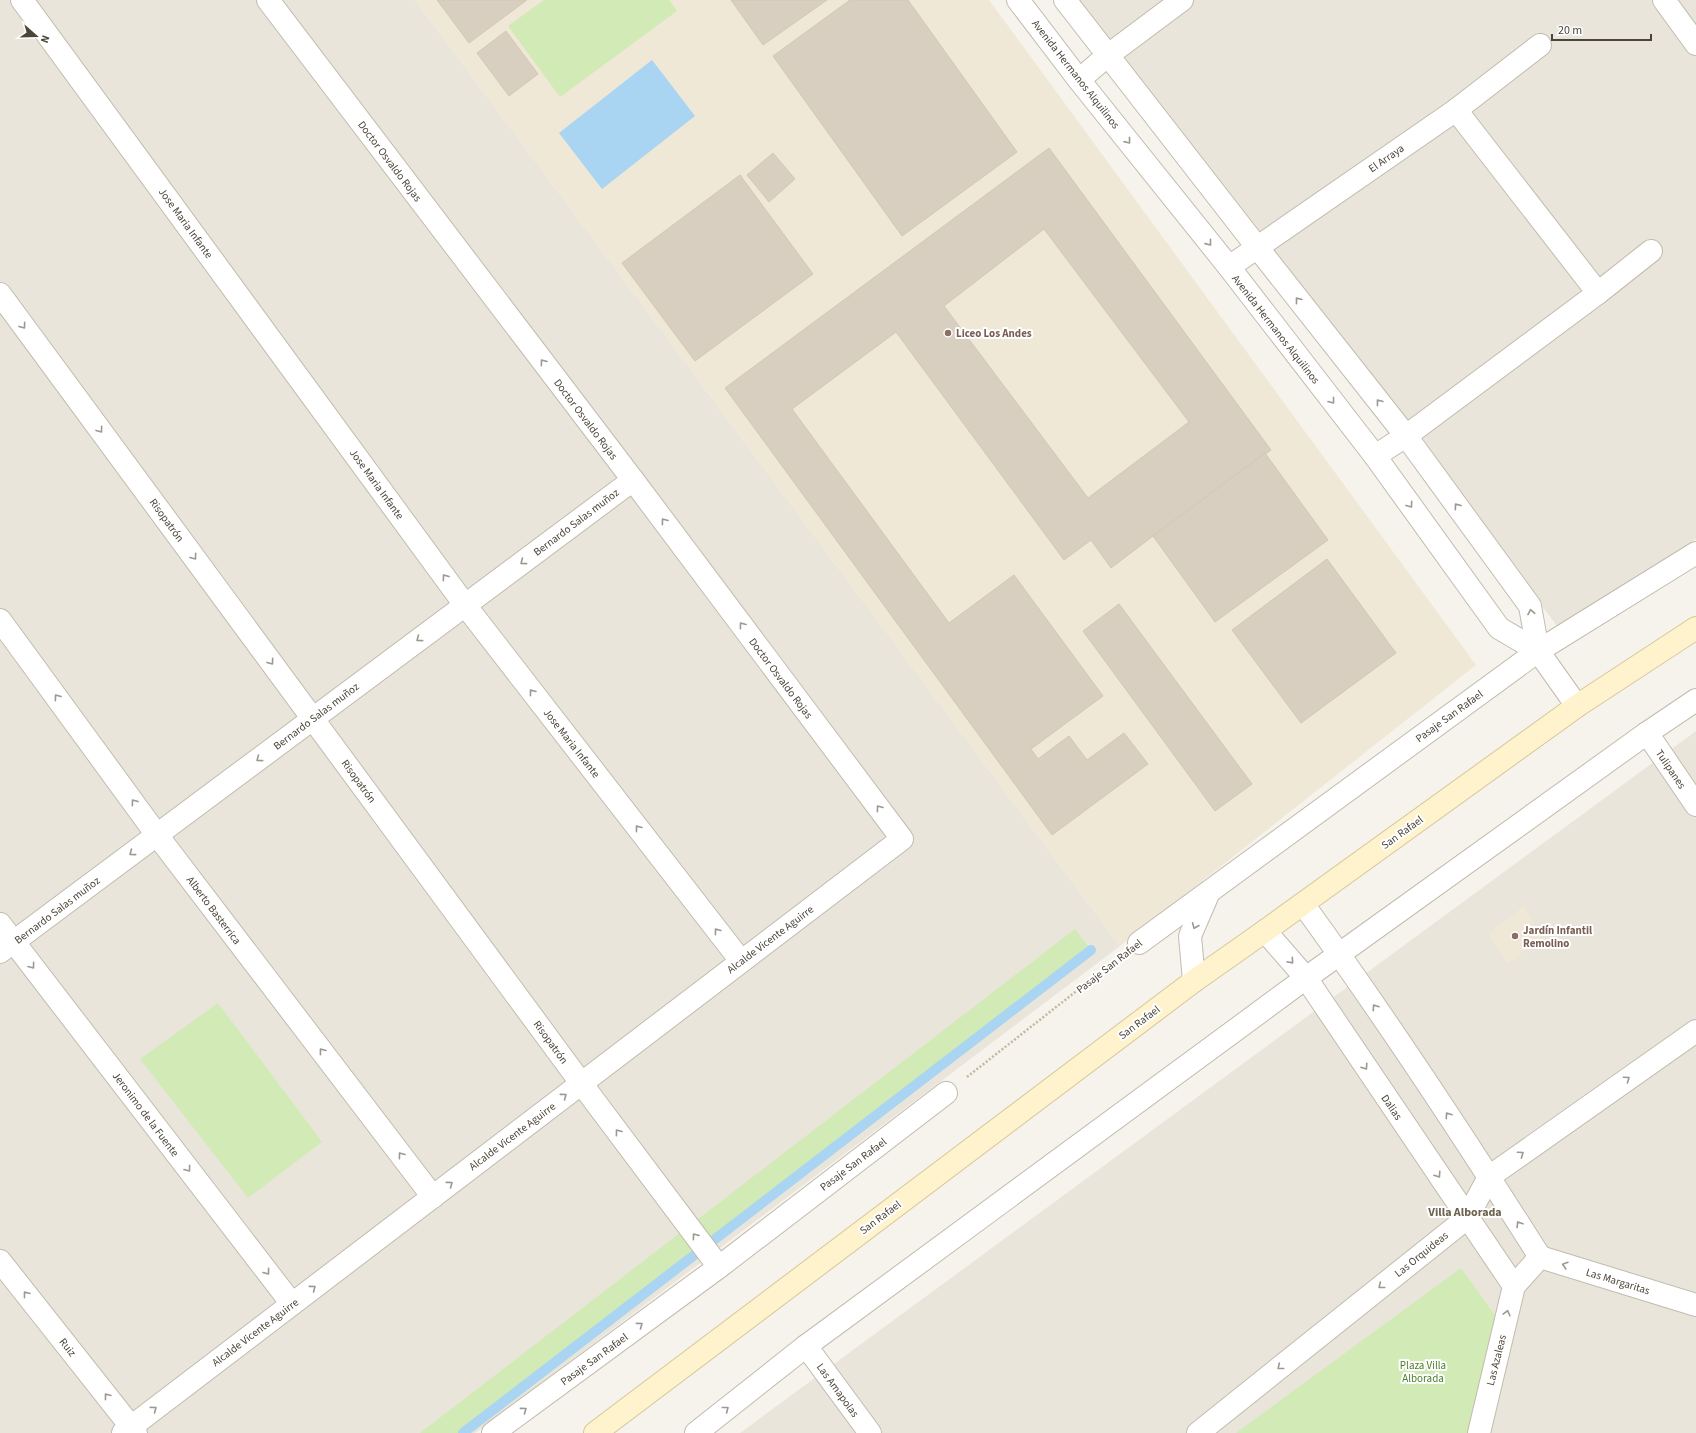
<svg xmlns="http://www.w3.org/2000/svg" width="1696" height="1433" font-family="'Source Sans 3',sans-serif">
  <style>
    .residential { fill: #eae5da }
    .education { fill: #efe8d6 }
    .green { fill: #d2eab5 }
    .water { fill: #a9d4f2 }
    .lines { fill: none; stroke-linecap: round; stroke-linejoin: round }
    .stream { stroke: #a9d4f2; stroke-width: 10 }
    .building { fill: #d8cfc1; stroke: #d3c7b4; fill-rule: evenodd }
    .street-casing { stroke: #c2bbae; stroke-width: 24 }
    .secondary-casing { stroke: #d6c79b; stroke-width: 24 }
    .path { stroke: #c4b79f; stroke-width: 2.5; stroke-dasharray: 2 2; stroke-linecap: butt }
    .street { stroke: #fff; stroke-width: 22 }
    .secondary { stroke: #fff3cd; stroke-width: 22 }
    .oneway { stroke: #9c9892 }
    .education-dot { fill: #8d6e63; stroke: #fff; stroke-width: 1.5 }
    .labels { text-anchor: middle; stroke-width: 4; stroke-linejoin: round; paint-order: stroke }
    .street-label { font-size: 11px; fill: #4b4439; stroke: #fff }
    .education-label { font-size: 11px; font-weight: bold; fill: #785e54; stroke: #fff; text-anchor: start }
    .park-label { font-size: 11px; fill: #4a7f2a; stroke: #fff }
    .neighbourhood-label { font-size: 12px; font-weight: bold; fill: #6e6250; stroke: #fff }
  </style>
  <rect width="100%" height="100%" fill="#f6f3ec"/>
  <g class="residential">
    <path d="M0,0H415L1120,946L475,1433H0Z"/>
    <path d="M1076,0H1696V539L1558,627Z"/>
    <path d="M1696,731V1433H740Z"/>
  </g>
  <g class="education">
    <path d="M415,0H989L1476,665L1120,946Z"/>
    <path d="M1524,906L1541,937L1508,964L1488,934Z"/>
  </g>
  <g class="green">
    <path d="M544,0H669L677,11L560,97L508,26Z"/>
    <path d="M1075,929L1091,950L463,1433H420Z"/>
    <path d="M218,1003L322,1142L248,1198L140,1059Z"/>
    <path d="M1461,1268L1500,1322L1471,1433H1236Z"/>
  </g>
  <path class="water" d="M652,60L695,116L602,189L559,133Z"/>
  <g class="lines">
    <path class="stream" d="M463,1433L1091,950"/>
  </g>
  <g class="building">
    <path d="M437,0H527L469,43Z"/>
    <path d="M731,0H827L763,45Z"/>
    <path d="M850,0H908L1017,152L902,236L773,56Z"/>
    <path d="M506,31L538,74L509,96L477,53Z"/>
    <path d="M1049,148L1271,450L1153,536L1111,568L1091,540L1064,560L896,332L792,409L949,623L1014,575L1103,696L1031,749L1038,759L1069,736L1087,760L1124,733L1148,764L1052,835L725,388ZM1044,229L1189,422L1088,498L944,306Z"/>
    <path d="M773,153L795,179L769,202L747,175Z"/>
    <path d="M740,175L813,274L695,361L622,263Z"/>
    <path d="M1265,453L1328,540L1215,622L1153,536Z"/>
    <path d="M1327,559L1396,653L1301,723L1232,630Z"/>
    <path d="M1119,604L1252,784L1215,811L1083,631Z"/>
  </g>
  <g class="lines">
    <defs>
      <g id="street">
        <path d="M22,0L465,605L741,961"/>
        <path d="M1018,0L1079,80L1229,267L1375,456L1499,628L1538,651L1577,706"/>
        <path d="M1065,0L1257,247L1406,436L1530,606L1538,651"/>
        <path d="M1664,0L1696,44"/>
        <path d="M1079,80L1107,56L1182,0"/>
        <path d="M1456,110L1598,293"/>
        <path d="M1229,267L1456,110L1540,45"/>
        <path d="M0,294L581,1083L719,1267"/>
        <path d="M1375,456L1406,436L1598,293L1651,251"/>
        <path d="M0,620L157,835L433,1197"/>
        <path d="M1647,733L1696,805"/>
        <path d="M1303,904C1386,1018 1464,1137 1540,1257"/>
        <path d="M0,924L292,1304"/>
        <path d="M1265,931L1306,978L1514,1286"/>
        <path d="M1139,943L1538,651L1696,553"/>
        <path d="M0,952L633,480"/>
        <path d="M1194,981L1190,936L1209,892"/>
        <path d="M1540,1257L1696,1305"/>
        <path d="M0,1261L136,1433"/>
        <path d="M806,1346L870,1433"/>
        <path d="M123,1433L902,839L633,480L268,0"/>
        <path d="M493,1433L719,1267L946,1093"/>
        <path d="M696,1433L806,1346L1306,978L1647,733L1696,700"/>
        <path d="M1198,1433L1467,1218L1489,1177L1696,1031"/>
        <path d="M1479,1433L1514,1286L1540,1257"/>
      </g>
      <path id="secondary" d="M595,1433L1194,981L1265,931L1577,706L1696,628"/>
    </defs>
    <use href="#street" class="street-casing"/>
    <use href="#secondary" class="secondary-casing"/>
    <path class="path" d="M967,1077L1116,960"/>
    <use href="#street" class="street"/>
    <use href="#secondary" class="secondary"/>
  </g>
  <defs><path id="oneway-chevron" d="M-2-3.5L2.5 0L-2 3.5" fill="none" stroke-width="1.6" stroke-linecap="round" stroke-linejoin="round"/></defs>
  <g class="oneway">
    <use href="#oneway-chevron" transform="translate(1128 141) rotate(51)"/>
    <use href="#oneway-chevron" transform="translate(1209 243) rotate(51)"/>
    <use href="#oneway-chevron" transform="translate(1298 300) rotate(-128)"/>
    <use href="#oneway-chevron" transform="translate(23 326) rotate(54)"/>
    <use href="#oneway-chevron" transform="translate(543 362) rotate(-127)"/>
    <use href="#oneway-chevron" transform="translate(1332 401) rotate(52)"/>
    <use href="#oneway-chevron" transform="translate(1379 402) rotate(-128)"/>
    <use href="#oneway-chevron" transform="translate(100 430) rotate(54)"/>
    <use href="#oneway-chevron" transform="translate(1410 505) rotate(54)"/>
    <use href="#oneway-chevron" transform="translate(1457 506) rotate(-126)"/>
    <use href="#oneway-chevron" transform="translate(664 521) rotate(-127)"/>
    <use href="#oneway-chevron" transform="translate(194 557) rotate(54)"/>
    <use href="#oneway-chevron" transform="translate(523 562) rotate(143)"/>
    <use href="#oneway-chevron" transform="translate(445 577) rotate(-126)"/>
    <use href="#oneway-chevron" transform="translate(1531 612) rotate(-101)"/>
    <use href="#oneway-chevron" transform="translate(742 625) rotate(-127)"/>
    <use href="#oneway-chevron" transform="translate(419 639) rotate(143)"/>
    <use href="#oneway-chevron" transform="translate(271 662) rotate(54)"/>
    <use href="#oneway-chevron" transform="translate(532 692) rotate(-128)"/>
    <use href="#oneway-chevron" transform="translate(57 697) rotate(-126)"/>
    <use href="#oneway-chevron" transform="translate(259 759) rotate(143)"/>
    <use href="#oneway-chevron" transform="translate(134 802) rotate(-126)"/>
    <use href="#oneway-chevron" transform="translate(879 808) rotate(-127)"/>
    <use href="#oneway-chevron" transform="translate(638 828) rotate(-128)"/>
    <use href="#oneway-chevron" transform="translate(132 853) rotate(143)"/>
    <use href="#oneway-chevron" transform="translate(1195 926) rotate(113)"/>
    <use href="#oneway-chevron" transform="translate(717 931) rotate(-128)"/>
    <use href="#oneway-chevron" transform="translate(1291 961) rotate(49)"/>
    <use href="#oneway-chevron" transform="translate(32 966) rotate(53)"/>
    <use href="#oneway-chevron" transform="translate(1375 1007) rotate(-124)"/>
    <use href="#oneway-chevron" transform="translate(322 1051) rotate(-127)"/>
    <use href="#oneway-chevron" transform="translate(1365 1067) rotate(56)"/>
    <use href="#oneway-chevron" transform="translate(1627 1079) rotate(-35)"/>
    <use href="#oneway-chevron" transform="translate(564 1096) rotate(-37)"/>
    <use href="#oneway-chevron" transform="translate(1448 1115) rotate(-124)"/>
    <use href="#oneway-chevron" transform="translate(618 1132) rotate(-127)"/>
    <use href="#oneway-chevron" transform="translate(1521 1154) rotate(-35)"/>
    <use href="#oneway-chevron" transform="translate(401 1155) rotate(-127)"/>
    <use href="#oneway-chevron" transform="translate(188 1169) rotate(53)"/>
    <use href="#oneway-chevron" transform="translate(1438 1175) rotate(56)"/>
    <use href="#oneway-chevron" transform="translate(450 1184) rotate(-37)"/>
    <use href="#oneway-chevron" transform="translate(1519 1224) rotate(-122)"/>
    <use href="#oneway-chevron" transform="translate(695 1236) rotate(-127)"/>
    <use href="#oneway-chevron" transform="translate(1565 1265) rotate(-163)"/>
    <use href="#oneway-chevron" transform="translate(267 1272) rotate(53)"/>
    <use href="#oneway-chevron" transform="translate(1381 1286) rotate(141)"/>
    <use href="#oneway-chevron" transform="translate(313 1288) rotate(-37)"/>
    <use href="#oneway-chevron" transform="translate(26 1294) rotate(-128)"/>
    <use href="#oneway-chevron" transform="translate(1507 1313) rotate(-76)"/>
    <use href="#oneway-chevron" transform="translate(640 1325) rotate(-36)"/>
    <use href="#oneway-chevron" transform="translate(1280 1367) rotate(141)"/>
    <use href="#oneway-chevron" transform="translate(107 1396) rotate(-128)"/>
    <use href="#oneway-chevron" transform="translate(154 1409) rotate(-37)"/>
    <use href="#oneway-chevron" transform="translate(726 1409) rotate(-38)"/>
    <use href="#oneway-chevron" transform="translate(524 1410) rotate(-36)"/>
  </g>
  <g class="education-dot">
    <circle cx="948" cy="333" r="4"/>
    <circle cx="1515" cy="936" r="4"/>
  </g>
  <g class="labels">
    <g class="street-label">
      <text transform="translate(1076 74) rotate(52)" y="4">Avenida Hermanos Alquilinos</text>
      <text transform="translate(1386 158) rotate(-35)" y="4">El Arraya</text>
      <text transform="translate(390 161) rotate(53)" y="4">Doctor Osvaldo Rojas</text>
      <text transform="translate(186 223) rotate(54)" y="4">Jose Maria Infante</text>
      <text transform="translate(1276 329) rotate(52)" y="4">Avenida Hermanos Alquilinos</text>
      <text transform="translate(586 419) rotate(53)" y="4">Doctor Osvaldo Rojas</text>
      <text transform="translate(377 484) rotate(54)" y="4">Jose Maria Infante</text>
      <text transform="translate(167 520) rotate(54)" y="4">Risopatrón</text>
      <text transform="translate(576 522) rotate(-37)" y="4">Bernardo Salas muñoz</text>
      <text transform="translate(781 678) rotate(53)" y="4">Doctor Osvaldo Rojas</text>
      <text transform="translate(316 716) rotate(-37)" y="4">Bernardo Salas muñoz</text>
      <text transform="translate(1449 716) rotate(-36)" y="4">Pasaje San Rafael</text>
      <text transform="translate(572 743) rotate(52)" y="4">Jose Maria Infante</text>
      <text transform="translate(1671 769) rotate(56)" y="4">Tulipanes</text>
      <text transform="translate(359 781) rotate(54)" y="4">Risopatrón</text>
      <text transform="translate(1402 832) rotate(-36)" y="4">San Rafael</text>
      <text transform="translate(57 910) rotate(-37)" y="4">Bernardo Salas muñoz</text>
      <text transform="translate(214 910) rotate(53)" y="4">Alberto Basterrica</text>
      <text transform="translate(770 939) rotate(-37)" y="4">Alcalde Vicente Aguirre</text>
      <text transform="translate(1109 966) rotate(-38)" y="4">Pasaje San Rafael</text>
      <text transform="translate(1139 1022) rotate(-37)" y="4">San Rafael</text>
      <text transform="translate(551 1042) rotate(54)" y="4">Risopatrón</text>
      <text transform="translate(1392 1107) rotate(56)" y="4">Dalias</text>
      <text transform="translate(146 1114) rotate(53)" y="4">Jeronimo de la Fuente</text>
      <text transform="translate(512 1136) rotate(-37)" y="4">Alcalde Vicente Aguirre</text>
      <text transform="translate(853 1164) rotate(-37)" y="4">Pasaje San Rafael</text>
      <text transform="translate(880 1217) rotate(-37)" y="4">San Rafael</text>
      <text transform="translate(1421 1254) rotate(-39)" y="4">Las Orquideas</text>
      <text transform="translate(1618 1281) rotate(17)" y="4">Las Margaritas</text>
      <text transform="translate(255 1332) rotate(-37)" y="4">Alcalde Vicente Aguirre</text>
      <text transform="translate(68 1347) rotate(52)" y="4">Ruiz</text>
      <text transform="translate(594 1359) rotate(-36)" y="4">Pasaje San Rafael</text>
      <text transform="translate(1496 1360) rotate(-76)" y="4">Las Azaleas</text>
      <text transform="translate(838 1390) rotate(54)" y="4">Las Amapolas</text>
    </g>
    <g class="education-label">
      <text x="956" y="337">Liceo Los Andes</text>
      <text x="1523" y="934">Jardín Infantil<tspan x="1523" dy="13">Remolino</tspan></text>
    </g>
    <g class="park-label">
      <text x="1423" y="1369">Plaza Villa<tspan x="1423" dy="13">Alborada</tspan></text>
    </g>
    <g class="neighbourhood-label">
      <text x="1465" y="1216">Villa Alborada</text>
    </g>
  </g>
  <g transform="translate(36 36) rotate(110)" stroke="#ffffff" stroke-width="3" paint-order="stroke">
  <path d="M0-3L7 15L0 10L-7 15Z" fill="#4b4439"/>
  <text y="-6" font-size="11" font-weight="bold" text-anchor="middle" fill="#4b4439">N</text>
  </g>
  <path d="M1552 34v6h99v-6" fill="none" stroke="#4b4439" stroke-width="2"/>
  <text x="1558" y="34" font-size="12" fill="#4b4439" stroke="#ffffff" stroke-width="3" paint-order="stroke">20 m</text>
</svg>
